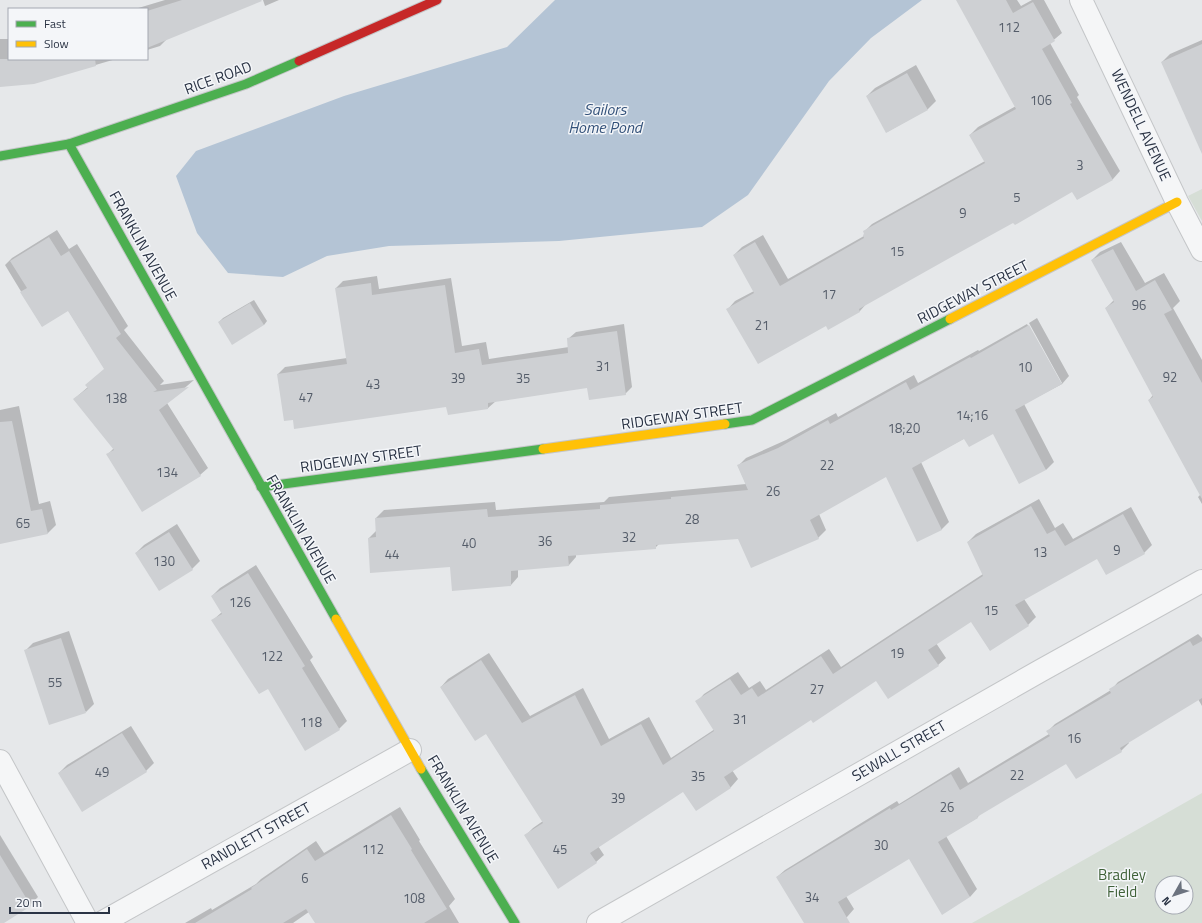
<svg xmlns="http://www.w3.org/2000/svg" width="1202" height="923" font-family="'Titillium Web',sans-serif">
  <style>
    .green { fill: #d6ded6; fill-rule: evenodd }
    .water { fill: #b4c4d5 }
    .shadow { fill: #0003 }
    .building { fill: #ced0d3 }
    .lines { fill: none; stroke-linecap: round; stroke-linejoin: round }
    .street-casing { stroke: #c4c6c8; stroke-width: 24 }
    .fast-casing { stroke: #c4c6c8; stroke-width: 11 }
    .slow-casing { stroke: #c4c6c8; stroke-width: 11 }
    .jam-casing { stroke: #c4c6c8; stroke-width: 11 }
    .street { stroke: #f5f6f7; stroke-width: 22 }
    .fast { stroke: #4caf50; stroke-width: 9 }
    .slow { stroke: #ffc107; stroke-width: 9 }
    .jam { stroke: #c62828; stroke-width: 9 }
    .labels { text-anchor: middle; stroke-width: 3; stroke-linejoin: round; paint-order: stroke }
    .number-label { font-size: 13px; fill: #545c69 }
    .street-label { font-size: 15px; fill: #2b3445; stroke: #f4f6f9 }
    .park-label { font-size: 15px; fill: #3f6138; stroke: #f4f6f9 }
    .water-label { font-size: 16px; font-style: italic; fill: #34527a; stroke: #f4f6f9 }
  </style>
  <rect width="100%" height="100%" fill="#e6e8ea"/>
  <g class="green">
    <path d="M1202,189V221L1188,196Z"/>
    <path d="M1202,793V923H972ZM1162,883H1186V907H1162Z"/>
  </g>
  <path class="water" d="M555,0H922L871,38L829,81L748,195L702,227L559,241L389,246L327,256L283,277L228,273L197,233L176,176L196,151L344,96L507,47Z"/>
  <g class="shadow">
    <path d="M165,0H261L168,38L160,46L147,50V9H135Z"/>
    <path d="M263,0H279L265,6Z"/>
    <path d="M964,0H1017L1021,6L1032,0H1044L1062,33L1050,43L1079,95L1077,97L1120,171L1113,179L1077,199L1072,190L1014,221L867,303L860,311L828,328L826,325L728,309L735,301L754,291L734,255L742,247L763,235L788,279L864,236V232L872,224L985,161L970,135L978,127L1016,106Z"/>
    <path d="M0,39H9V59H116L34,83L0,86Z"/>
    <path d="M1202,40V141L1162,62L1170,54Z"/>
    <path d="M916,65L936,101L928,109L887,132L867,96L875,88Z"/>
    <path d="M57,230L69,249L77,244L128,326L124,330L164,381L160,385L194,380L167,403L208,468L200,475L108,454L114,448L74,399L88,387L86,385L105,369L68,310L42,326L5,265L12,258Z"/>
    <path d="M1121,242L1145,283L1164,273L1180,301L1173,308L1202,360V504L1198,497L1201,494L1149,400L1153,395L1106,308L1114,300L1092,260L1100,252Z"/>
    <path d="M377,276L379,289L451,278L462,346L486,342L489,359L569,347L568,339L576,332L624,324L632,387L625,394L588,387L496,401L488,408L447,406L294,419L278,374L285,367L347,358L336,288L343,281Z"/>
    <path d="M254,300L267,321L264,325L219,322L223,318Z"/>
    <path d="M1037,318L1069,376L1062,384L1024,404L1054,462L1046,470L994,433L965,438L921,462L949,522L941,530L886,476L819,514L826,530L818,538H738L659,544L655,548L576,554V557L569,565L518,569V577L511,585L369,538L377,530L376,518L384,510L495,502L496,510L604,502L609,497L746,484L738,466L746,458L786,440L836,413L838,417L914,375L918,383L978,350L979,351L1027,324L1060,383H1062L1029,323Z"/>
    <path d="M19,406L39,504L50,501L56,525L48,533L0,543V410Z"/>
    <path d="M1039,499L1055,528L1063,523L1073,539L1131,507L1152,545L1144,553L1097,558L1024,599L1036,617L1028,625L990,650L971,620L936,643L946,658L938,665L876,680L811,719L732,770L738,779L731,787L696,809L683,790L598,846L604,855L596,862L525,836L533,828L543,821L486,733L441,687L448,679L489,653L530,716L583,688L609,739L649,717L671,758L715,729L697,702L704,694L738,672L749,688L760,681L766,690L829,649L841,667L983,574L968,542L976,534Z"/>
    <path d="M177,524L200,561L192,569L136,553L144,545Z"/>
    <path d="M256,565L313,657L310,660L347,721L339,729L268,688L213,620L222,612L212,596L220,588Z"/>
    <path d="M69,631L94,704L86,712L25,651L33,643Z"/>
    <path d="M1198,634L1202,638V706L1198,699L1128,741L1129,743L1121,751L1067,762L981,813L977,818L946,836L977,889L970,897L909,858L846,896L854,909L847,917L836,923H805L777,877L785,870L897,801L899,804L959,767L968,783L1049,734L1048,731L1055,724L1111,690L1118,682Z"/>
    <path d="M131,726L154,763L146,771L59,773L67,765Z"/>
    <path d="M400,807L420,840L419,841L455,899L449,906L459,923H374L349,884L293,923H185L211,908L212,910L256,884L261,879L316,841L324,853Z"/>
    <path d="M0,835L38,897L30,905L2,923H0Z"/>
  </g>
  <g class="building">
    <path d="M182,0H261L262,1L147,48V11Z"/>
    <path d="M956,0H1006L1013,13L1033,2L1055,41L1042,49L1072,103L1070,104L1113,180L1077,200L1072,192L1015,225L1013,223L955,255L859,309L860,312L828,330L826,326L758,364L726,309L754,293L733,255L755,242L780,286L864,238L863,235L864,234L863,231L985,163L969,135L1016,109Z"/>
    <path d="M1202,44V154L1161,62Z"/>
    <path d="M0,59H95L96,66L34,84L0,87Z"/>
    <path d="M907,73L928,110L886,133L866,96Z"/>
    <path d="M49,237L61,256L69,251L121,334L116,338L157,390L153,392L189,387L159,410L201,476L142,512L106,454L114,450L73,399L88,388L85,385L104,369L68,311L42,327L20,292L27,288L10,261Z"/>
    <path d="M1113,249L1136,291L1155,280L1172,310L1164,314L1202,383V499L1148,400L1153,397L1105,308L1114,302L1091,260Z"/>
    <path d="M371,283L372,295L445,285L455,353L479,349L482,365L568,353L567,338L617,331L626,395L589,400L587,388L488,403V409L448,415L446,407L294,429L293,420L284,421L277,374L347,364L335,288Z"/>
    <path d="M250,303L264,325L232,345L218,322Z"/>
    <path d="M1029,325L1062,384L1015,410L1046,470L1019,484L993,434L969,447L964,439L912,468L942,530L917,542L886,477L810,520L819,539L751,568L738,539L656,545V549L568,556L569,566L511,571V586L452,591L450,567L370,573L368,538L376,537L375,518L487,509L488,517L600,509V505L671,499V497L748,490L737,465L778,448L828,420L830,424L906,382L910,390L970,357L971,358Z"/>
    <path d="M12,421L31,511L42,509L48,534L0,544V422Z"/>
    <path d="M1031,506L1047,534L1055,530L1065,546L1123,514L1145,554L1106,575L1097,559L1015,605L1029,626L990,651L971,622L928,650L939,666L888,699L876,681L813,723L811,720L724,777L731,788L696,811L683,792L590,853L597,863L558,889L524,835L543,823L486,734L475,741L440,687L481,660L522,723L575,695L601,746L641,724L663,765L714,731L695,701L730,679L741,695L752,688L758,697L821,656L833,674L983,576L967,542Z"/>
    <path d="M169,532L193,570L159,591L135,553Z"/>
    <path d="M248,573L305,666L302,668L340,730L305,751L268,689L259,694L211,620L222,614L211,596Z"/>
    <path d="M61,638L86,713L49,725L24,650Z"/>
    <path d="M1190,641L1193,646L1202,641V698L1120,748L1122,752L1076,779L1066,764L977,817L978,818L938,842L970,897L942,915L909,859L838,902L850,923H804L776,877L890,808L891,810L951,774L960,790L1050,736L1046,731L1111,693L1109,689Z"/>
    <path d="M122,733L147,772L82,812L58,773Z"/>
    <path d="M391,815L412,849L411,850L447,909L424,923H315L306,909L283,923H195L252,889L251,888L307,849L315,861Z"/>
    <path d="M0,855L31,906L4,923H0Z"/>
  </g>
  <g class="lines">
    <defs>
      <g id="street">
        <path d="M1081,0L1177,202L1202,250"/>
        <path d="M0,761L88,923"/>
        <path d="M101,923L410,750"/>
        <path d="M598,923L1040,671L1202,581"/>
      </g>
      <g id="fast">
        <path d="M69,144L336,619"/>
        <path d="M0,156L69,144L246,84L299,61"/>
        <path d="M725,424L752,420L950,319"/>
        <path d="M261,487L543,449"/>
        <path d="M421,769L515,923"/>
      </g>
      <g id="slow">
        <path d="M950,319L1177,202"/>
        <path d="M543,449L725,424"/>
        <path d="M336,619L421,769"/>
      </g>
      <path id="jam" d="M299,61L437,0"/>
    </defs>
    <use href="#street" class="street-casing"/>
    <use href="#fast" class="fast-casing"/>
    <use href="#slow" class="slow-casing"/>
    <use href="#jam" class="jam-casing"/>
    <use href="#street" class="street"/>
    <use href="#fast" class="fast"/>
    <use href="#slow" class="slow"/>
    <use href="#jam" class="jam"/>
  </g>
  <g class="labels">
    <g class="number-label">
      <text x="1009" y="32">112</text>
      <text x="1041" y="105">106</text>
      <text x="1080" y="170">3</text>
      <text x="1017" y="202">5</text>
      <text x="963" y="218">9</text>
      <text x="897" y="256">15</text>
      <text x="829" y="299">17</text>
      <text x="1139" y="310">96</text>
      <text x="762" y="330">21</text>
      <text x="603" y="371">31</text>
      <text x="1025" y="372">10</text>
      <text x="1170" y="382">92</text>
      <text x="458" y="383">39</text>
      <text x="523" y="383">35</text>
      <text x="373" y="389">43</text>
      <text x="306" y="402">47</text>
      <text x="116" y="403">138</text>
      <text x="972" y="420">14;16</text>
      <text x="904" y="433">18;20</text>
      <text x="827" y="470">22</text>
      <text x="167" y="477">134</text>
      <text x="773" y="496">26</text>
      <text x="692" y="524">28</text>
      <text x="23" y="528">65</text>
      <text x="629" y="542">32</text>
      <text x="545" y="546">36</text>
      <text x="469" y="548">40</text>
      <text x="1117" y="555">9</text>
      <text x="1040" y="557">13</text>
      <text x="392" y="559">44</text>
      <text x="164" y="566">130</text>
      <text x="240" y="607">126</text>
      <text x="991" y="615">15</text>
      <text x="897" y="658">19</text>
      <text x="272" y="661">122</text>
      <text x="55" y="687">55</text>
      <text x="817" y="694">27</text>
      <text x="740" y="724">31</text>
      <text x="311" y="727">118</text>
      <text x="1074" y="743">16</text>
      <text x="102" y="777">49</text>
      <text x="1017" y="780">22</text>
      <text x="698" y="781">35</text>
      <text x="618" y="803">39</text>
      <text x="947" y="812">26</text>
      <text x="881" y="850">30</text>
      <text x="373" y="854">112</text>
      <text x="560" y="854">45</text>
      <text x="305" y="883">6</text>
      <text x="812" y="902">34</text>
      <text x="414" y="903">108</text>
    </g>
    <g class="street-label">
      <text transform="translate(218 78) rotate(-20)" y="5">RICE ROAD</text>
      <text transform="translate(1141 125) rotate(65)" y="5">WENDELL AVENUE</text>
      <text transform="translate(143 246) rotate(61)" y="5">FRANKLIN AVENUE</text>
      <text transform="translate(973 292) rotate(-27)" y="5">RIDGEWAY STREET</text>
      <text transform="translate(682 416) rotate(-8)" y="5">RIDGEWAY STREET</text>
      <text transform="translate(361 459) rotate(-8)" y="5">RIDGEWAY STREET</text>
      <text transform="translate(301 529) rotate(60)" y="5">FRANKLIN AVENUE</text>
      <text transform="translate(899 751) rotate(-30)" y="5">SEWALL STREET</text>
      <text transform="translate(463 809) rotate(59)" y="5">FRANKLIN AVENUE</text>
      <text transform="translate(256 836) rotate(-29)" y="5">RANDLETT STREET</text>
    </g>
    <g class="park-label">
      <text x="1122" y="880">Bradley<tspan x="1122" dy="17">Field</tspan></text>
    </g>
    <g class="water-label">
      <text x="605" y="115">Sailors<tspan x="605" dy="18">Home Pond</tspan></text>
    </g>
  </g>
  <rect x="8" y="8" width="140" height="52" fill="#f4f6f9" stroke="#a4a8b1"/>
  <rect x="16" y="21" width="20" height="6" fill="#4caf50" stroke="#a4a8b1"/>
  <text x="44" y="28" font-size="12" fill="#2b3445">Fast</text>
  <rect x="16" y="41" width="20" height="6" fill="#ffc107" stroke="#a4a8b1"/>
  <text x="44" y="48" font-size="12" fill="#2b3445">Slow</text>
  <g transform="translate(1174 895) rotate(231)"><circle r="19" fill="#f4f6f9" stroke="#a4a8b1"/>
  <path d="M0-3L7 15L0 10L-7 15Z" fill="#6c737f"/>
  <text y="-6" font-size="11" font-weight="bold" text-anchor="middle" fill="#2b3445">N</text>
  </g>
  <path d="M10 907v6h99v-6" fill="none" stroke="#2b3445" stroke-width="2"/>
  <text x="16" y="907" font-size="12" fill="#2b3445" stroke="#f4f6f9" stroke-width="3" paint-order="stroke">20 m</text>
</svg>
